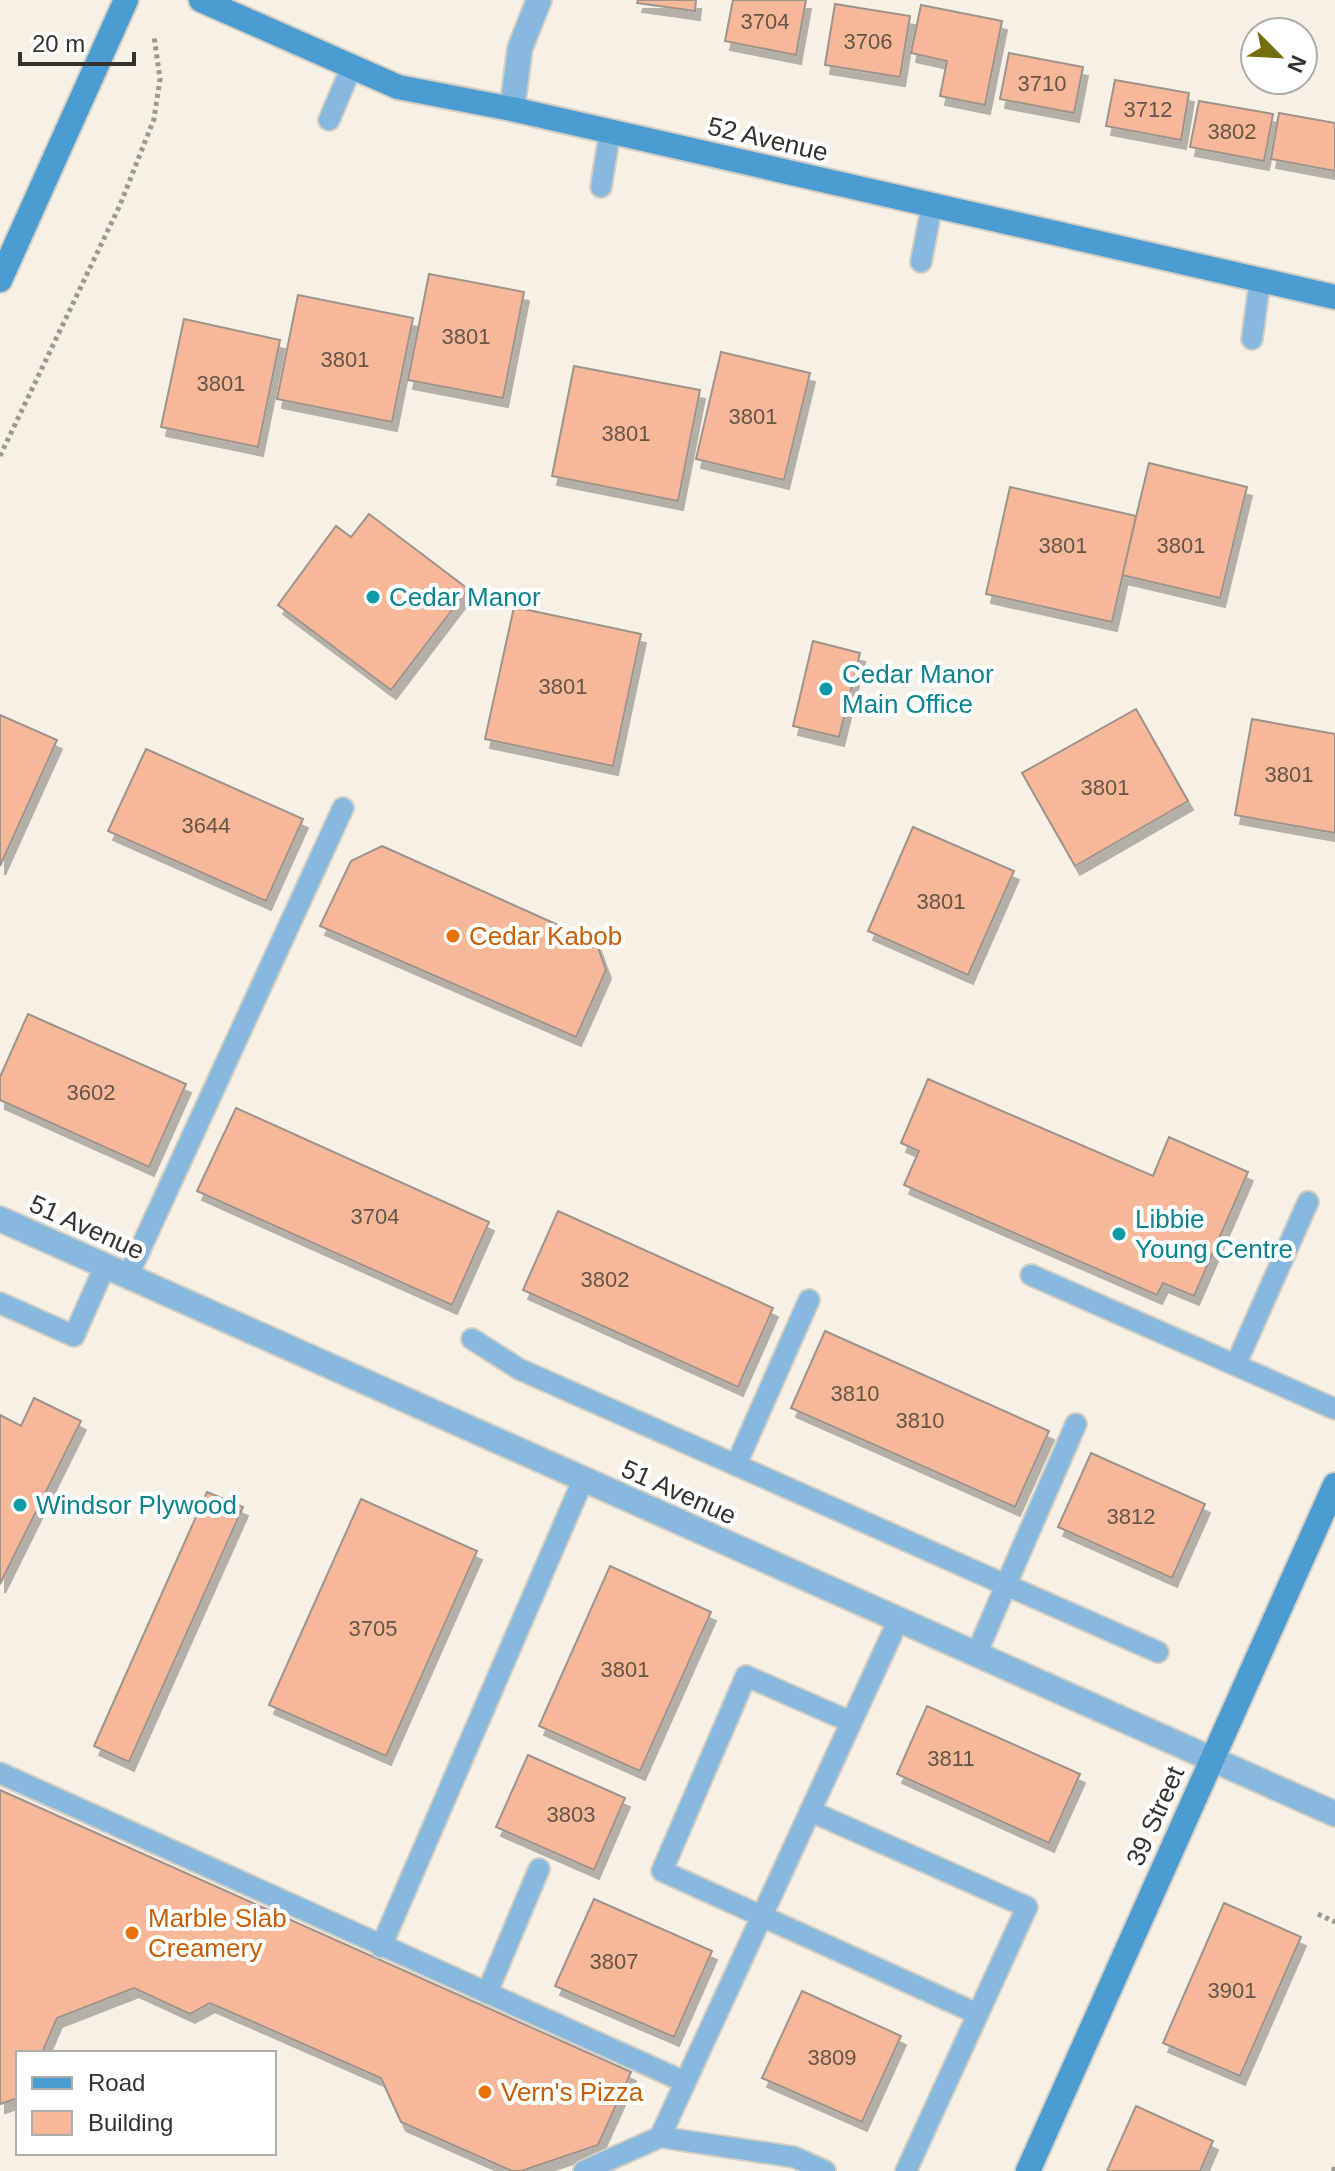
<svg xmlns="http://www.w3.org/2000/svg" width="1335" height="2171" font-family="Helvetica,sans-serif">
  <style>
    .building { fill: #f6b898; stroke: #9f938e; stroke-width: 2; filter: url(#shadow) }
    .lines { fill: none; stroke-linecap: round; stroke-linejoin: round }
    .lane-casing { stroke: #d3cec4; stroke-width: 24 }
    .street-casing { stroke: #d3cec4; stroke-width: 28 }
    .secondary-casing { stroke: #d3cec4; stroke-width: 28 }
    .path { stroke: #9c9890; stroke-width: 5; stroke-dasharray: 4 4; stroke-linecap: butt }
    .lane { stroke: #87b9de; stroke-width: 20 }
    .street { stroke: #87b9de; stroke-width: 24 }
    .secondary { stroke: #4b9cd2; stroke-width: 24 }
    .culture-dot { fill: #0f9aa8; stroke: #fff; stroke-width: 3 }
    .food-dot { fill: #e8710a; stroke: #fff; stroke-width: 3 }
    .labels { text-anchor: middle; stroke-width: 8; stroke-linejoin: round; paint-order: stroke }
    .number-label { font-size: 22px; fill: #655448 }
    .street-label { font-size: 26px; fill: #35322e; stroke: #fff }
    .culture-label { font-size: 26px; fill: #0d838f; stroke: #fff; text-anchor: start }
    .food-label { font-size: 26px; fill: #c56008; stroke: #fff; text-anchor: start }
  </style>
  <defs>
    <filter id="shadow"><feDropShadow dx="5" dy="9" stdDeviation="0" flood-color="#0004"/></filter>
  </defs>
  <rect width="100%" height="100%" fill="#f6f0e5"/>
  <g class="building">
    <path d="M638,0H696L695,11L637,3Z"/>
    <path d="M733,0H806L796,55L725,41Z"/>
    <path d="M835,4L910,16L900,77L825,65Z"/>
    <path d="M921,5L1002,21L985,105L940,96L947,61L911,53Z"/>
    <path d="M1009,53L1083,67L1074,113L1000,99Z"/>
    <path d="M1115,80L1189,93L1181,140L1106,126Z"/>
    <path d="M1199,101L1273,114L1264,161L1190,147Z"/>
    <path d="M1279,113L1335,123V171L1271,159Z"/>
    <path d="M429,274L524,292L503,398L408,380Z"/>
    <path d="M298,295L413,318L392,422L277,399Z"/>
    <path d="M184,319L280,340L258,447L161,427Z"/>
    <path d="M721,352L810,373L784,480L696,459Z"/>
    <path d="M574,366L700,390L678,501L552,476Z"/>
    <path d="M1149,463L1247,487L1220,598L1122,575Z"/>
    <path d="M1010,487L1136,516L1112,622L986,594Z"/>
    <path d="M369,514L468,589L391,690L278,605L336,526L351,537Z"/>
    <path d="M514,607L641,634L613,766L485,739Z"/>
    <path d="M813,641L860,653L839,737L793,726Z"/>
    <path d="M1136,709L1188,801L1075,866L1022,773Z"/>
    <path d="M0,715L57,740L0,866Z"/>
    <path d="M1252,719L1335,734V833L1235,815Z"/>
    <path d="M146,749L303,819L266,901L108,831Z"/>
    <path d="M913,827L1014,871L968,975L868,931Z"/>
    <path d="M382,846L596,942L606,970L576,1037L320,926L351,861Z"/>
    <path d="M28,1014L186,1084L149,1167L0,1100V1077Z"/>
    <path d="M928,1079L1153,1176L1169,1137L1248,1172L1194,1296L1163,1283L1157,1295L904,1185L919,1151L901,1143Z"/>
    <path d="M236,1108L489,1222L452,1305L197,1191Z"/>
    <path d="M558,1211L773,1308L738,1387L523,1290Z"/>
    <path d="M825,1331L1049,1431L1015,1507L791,1408Z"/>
    <path d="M34,1398L81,1421L0,1584V1415L21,1426Z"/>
    <path d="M1091,1453L1205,1504L1172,1578L1058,1527Z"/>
    <path d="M207,1492L243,1507L129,1762L94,1746Z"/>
    <path d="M361,1499L477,1551L386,1756L269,1705Z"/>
    <path d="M610,1566L711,1612L640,1771L539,1726Z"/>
    <path d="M927,1706L1080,1774L1049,1843L897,1774Z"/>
    <path d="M528,1755L625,1798L594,1870L496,1827Z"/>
    <path d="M0,1790L631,2072L598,2145L521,2171H512L401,2122L381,2078L210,2003L190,2014L134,1988L57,2018L42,2053H18V2098L0,2104Z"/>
    <path d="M594,1899L712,1951L674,2037L555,1986Z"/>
    <path d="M1224,1903L1301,1937L1240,2076L1163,2043Z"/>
    <path d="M802,1991L901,2036L862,2122L762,2078Z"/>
    <path d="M1136,2106L1213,2141L1200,2171H1107Z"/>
  </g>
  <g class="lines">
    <defs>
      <g id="lane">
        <path d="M329,120L352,66"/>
        <path d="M601,187L610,131"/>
        <path d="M921,262L932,205"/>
        <path d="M1252,339L1260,280"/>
        <path d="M1031,1275L1335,1409"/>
        <path d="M128,1276L343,808"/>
        <path d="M809,1300L736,1465L1006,1585L976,1655"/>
        <path d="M0,1303L74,1336L105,1266"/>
        <path d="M472,1339L519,1369L736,1465"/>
        <path d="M1236,1364L1308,1202"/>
        <path d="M1076,1424L1006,1585L1158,1652"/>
        <path d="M851,1722L746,1676L662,1871L978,2014"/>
        <path d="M0,1773L685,2082"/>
        <path d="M810,1811L1027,1907L906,2171"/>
        <path d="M381,1947L583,1480"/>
        <path d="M487,1993L539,1869"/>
        <path d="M660,2137L898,1621"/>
        <path d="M584,2171L660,2137L794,2157L825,2171"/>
      </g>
      <g id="street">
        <path d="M512,109L520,48L539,0"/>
        <path d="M0,1219L1335,1814"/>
      </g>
      <g id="secondary">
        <path d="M201,0L398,87L512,109L1335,297"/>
        <path d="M0,280L126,0"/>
        <path d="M1028,2171L1335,1485"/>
      </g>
    </defs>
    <use href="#lane" class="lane-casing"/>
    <use href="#street" class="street-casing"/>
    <use href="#secondary" class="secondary-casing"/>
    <g class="path">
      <path d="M0,456L120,205L154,119L160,79L154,36"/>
      <path d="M1318,1914L1335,1922"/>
      <path d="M1333,2171L1335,2167"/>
    </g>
    <use href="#lane" class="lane"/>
    <use href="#street" class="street"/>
    <use href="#secondary" class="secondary"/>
  </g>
  <g class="culture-dot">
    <circle cx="373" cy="597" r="8"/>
    <circle cx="826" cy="689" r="8"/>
    <circle cx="1119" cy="1234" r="8"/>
    <circle cx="20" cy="1505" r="8"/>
  </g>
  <g class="food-dot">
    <circle cx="453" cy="936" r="8"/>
    <circle cx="132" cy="1933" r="8"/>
    <circle cx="485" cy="2092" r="8"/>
  </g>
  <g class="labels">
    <g class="number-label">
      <text x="765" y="29">3704</text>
      <text x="868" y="49">3706</text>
      <text x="1042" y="91">3710</text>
      <text x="1148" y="117">3712</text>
      <text x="1232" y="139">3802</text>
      <text x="466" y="344">3801</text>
      <text x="345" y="367">3801</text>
      <text x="221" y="391">3801</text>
      <text x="753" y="424">3801</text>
      <text x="626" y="441">3801</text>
      <text x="1063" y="553">3801</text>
      <text x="1181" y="553">3801</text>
      <text x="563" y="694">3801</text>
      <text x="1289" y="782">3801</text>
      <text x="1105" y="795">3801</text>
      <text x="206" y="833">3644</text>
      <text x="941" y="909">3801</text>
      <text x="91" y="1100">3602</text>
      <text x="375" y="1224">3704</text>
      <text x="605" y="1287">3802</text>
      <text x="855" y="1401">3810</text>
      <text x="920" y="1428">3810</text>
      <text x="1131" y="1524">3812</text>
      <text x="373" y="1636">3705</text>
      <text x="625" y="1677">3801</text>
      <text x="951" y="1766">3811</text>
      <text x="571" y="1822">3803</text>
      <text x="614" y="1969">3807</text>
      <text x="1232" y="1998">3901</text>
      <text x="832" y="2065">3809</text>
    </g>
    <g class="street-label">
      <text transform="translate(768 139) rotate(13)" y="9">52 Avenue</text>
      <text transform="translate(87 1227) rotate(24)" y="9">51 Avenue</text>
      <text transform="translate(679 1492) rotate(24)" y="9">51 Avenue</text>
      <text transform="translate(1155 1816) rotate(-66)" y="9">39 Street</text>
    </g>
    <g class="culture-label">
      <text x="389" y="606">Cedar Manor</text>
      <text x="842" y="683">Cedar Manor<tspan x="842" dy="30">Main Office</tspan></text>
      <text x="1135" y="1228">Libbie<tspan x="1135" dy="30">Young Centre</tspan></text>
      <text x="36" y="1514">Windsor Plywood</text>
    </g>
    <g class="food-label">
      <text x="469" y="945">Cedar Kabob</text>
      <text x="148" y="1927">Marble Slab<tspan x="148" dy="30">Creamery</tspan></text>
      <text x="501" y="2101">Vern's Pizza</text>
    </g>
  </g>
  <rect x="16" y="2051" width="260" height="104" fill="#ffffff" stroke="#aeadab" stroke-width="2"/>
  <rect x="32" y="2077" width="40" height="12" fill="#4b9cd2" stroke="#aeadab" stroke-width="2"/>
  <text x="88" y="2091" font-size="24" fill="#35322e">Road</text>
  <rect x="32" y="2111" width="40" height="24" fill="#f6b898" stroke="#aeadab" stroke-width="2"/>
  <text x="88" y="2131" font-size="24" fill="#35322e">Building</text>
  <g transform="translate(1279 56) rotate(114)"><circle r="38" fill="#ffffff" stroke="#aeadab" stroke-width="2"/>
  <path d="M0-6L14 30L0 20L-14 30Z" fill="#746e0e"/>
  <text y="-12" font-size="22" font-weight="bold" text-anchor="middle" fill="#35322e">N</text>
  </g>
  <path d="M20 52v12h114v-12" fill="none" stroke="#35322e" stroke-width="4"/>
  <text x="32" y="52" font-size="24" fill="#35322e" stroke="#ffffff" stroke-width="6" paint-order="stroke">20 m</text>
</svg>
